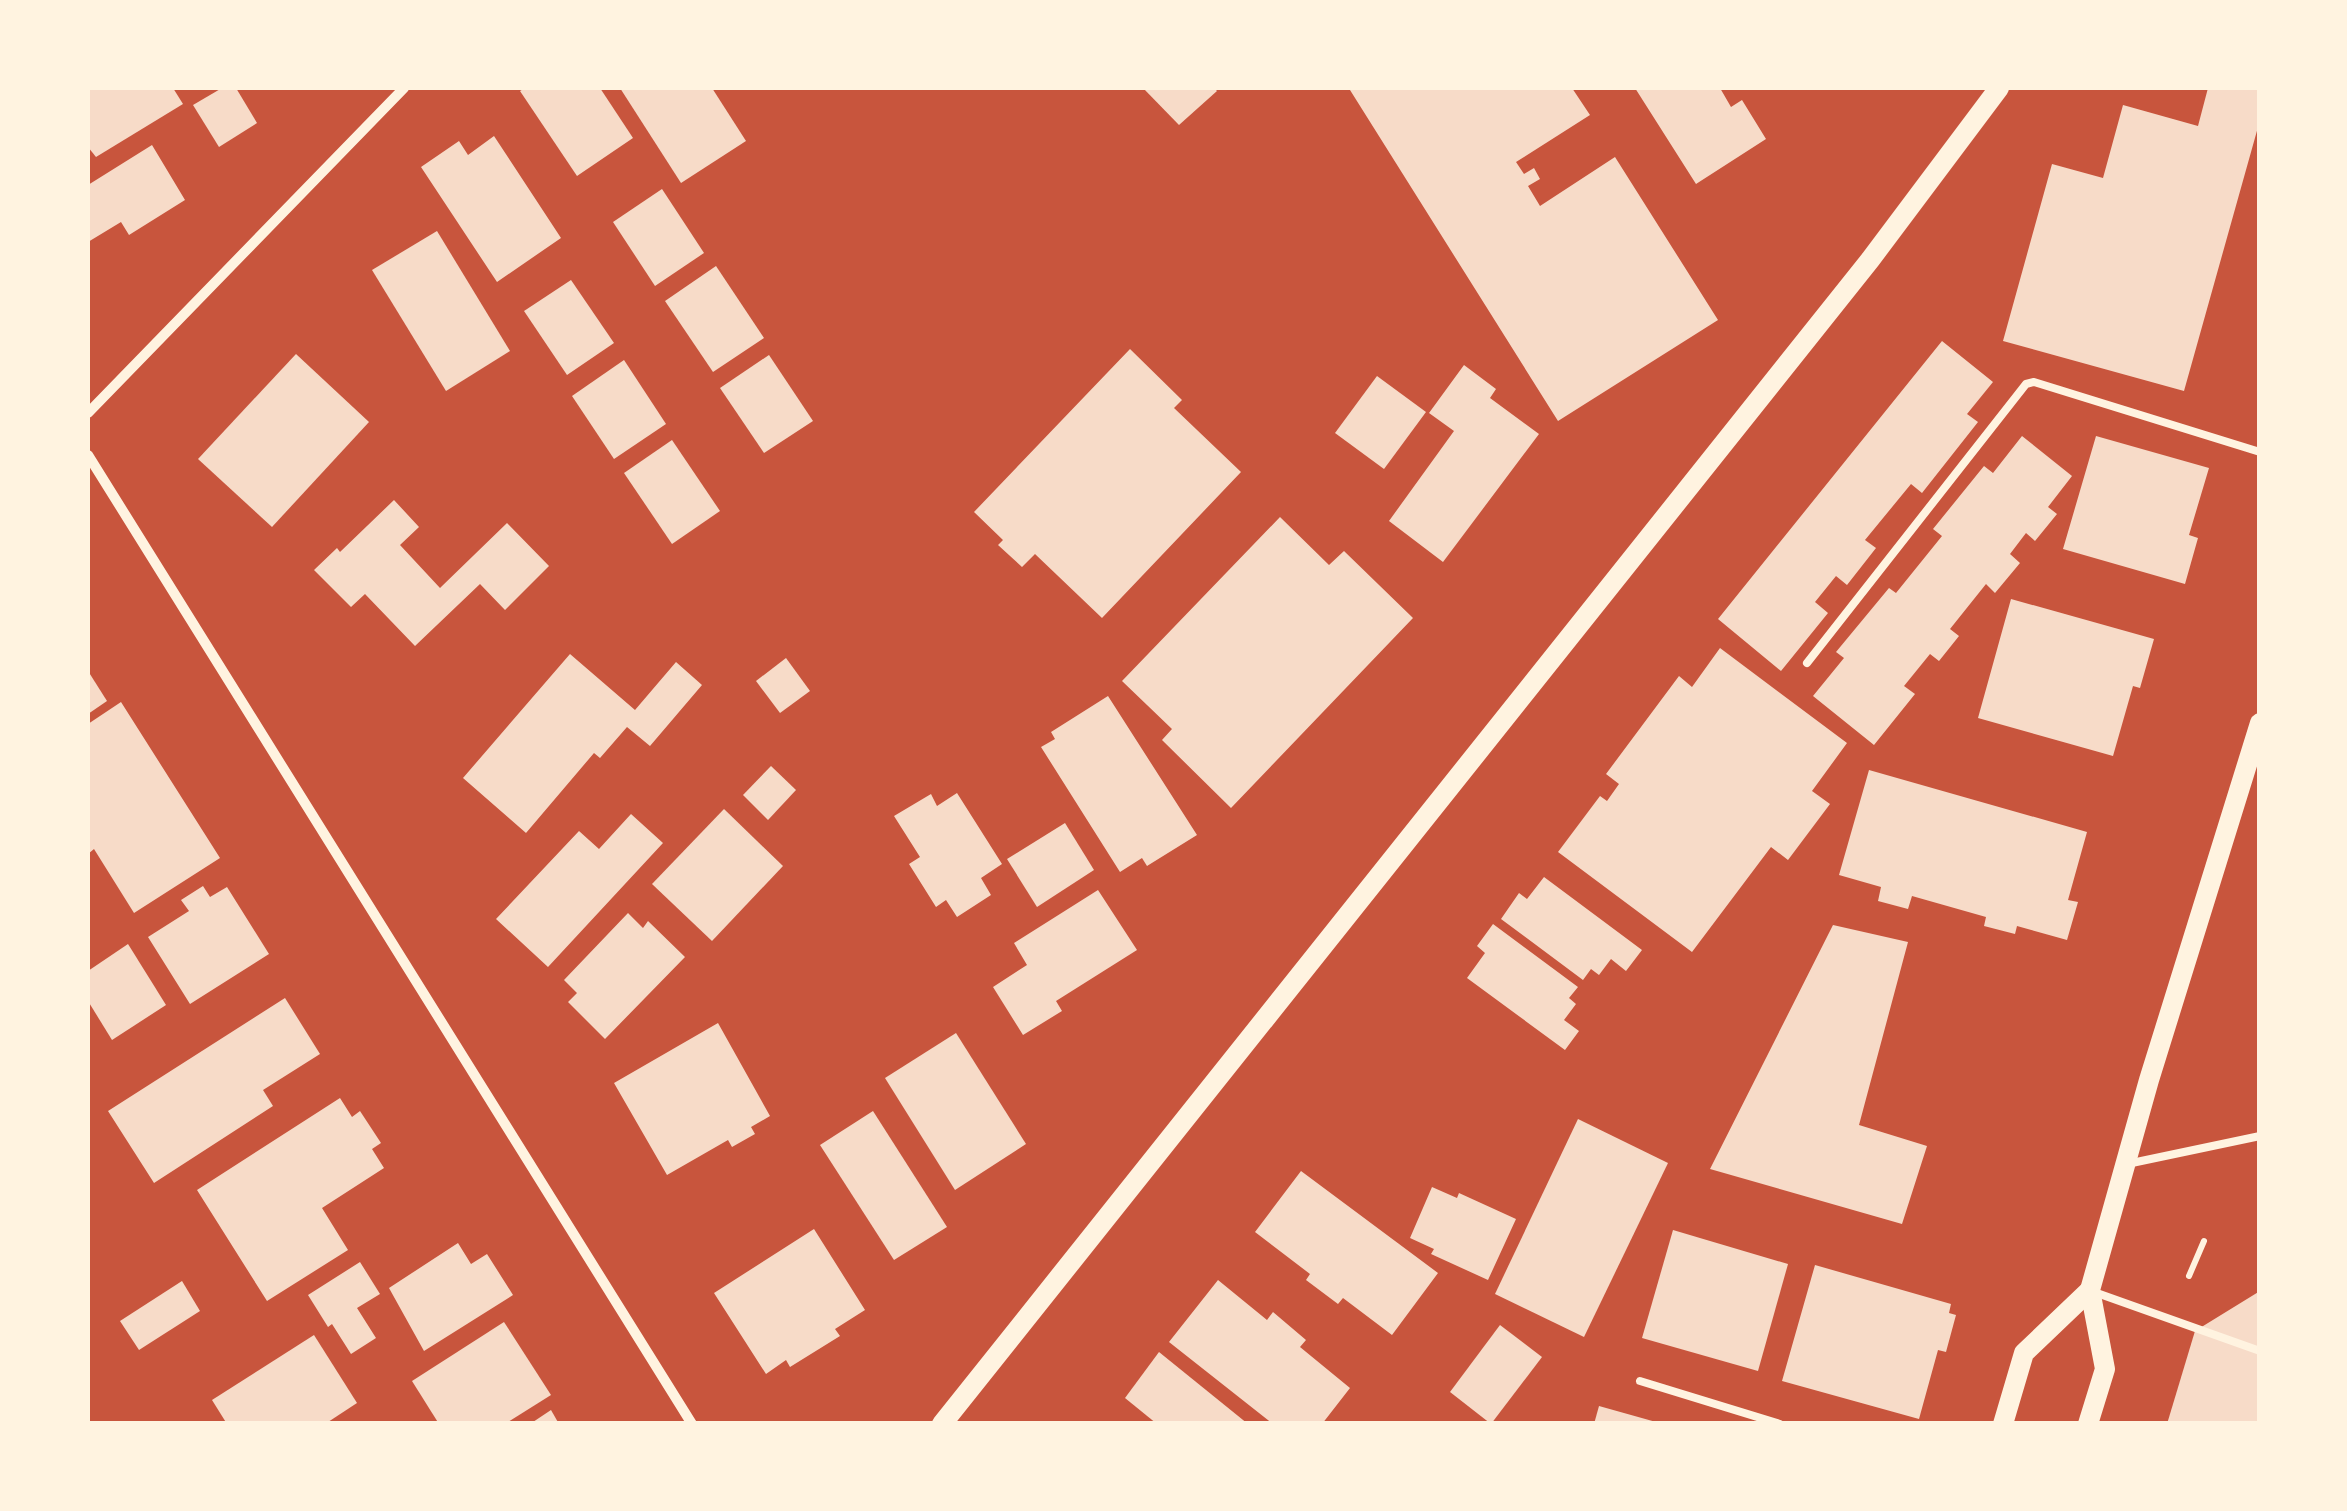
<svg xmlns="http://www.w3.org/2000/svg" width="2347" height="1511" font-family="'Roboto Condensed',sans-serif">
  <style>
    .building { fill: #f7dbc8 }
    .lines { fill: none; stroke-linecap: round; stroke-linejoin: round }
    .path { stroke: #fff3e0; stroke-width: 6 }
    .service { stroke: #fff3e0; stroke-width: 8 }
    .minor { stroke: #fff3e0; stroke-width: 10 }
    .secondary { stroke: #fff3e0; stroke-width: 20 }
  </style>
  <rect width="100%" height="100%" fill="#c8553d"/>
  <g class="building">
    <path d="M88,88H173L183,104L96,157L88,147Z"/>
    <path d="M222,88H236L257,123L219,147L193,105Z"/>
    <path d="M525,88H600L633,138L577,176L520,91Z"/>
    <path d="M620,88H712L746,141L681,183Z"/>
    <path d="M1143,88H1214L1217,91L1179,125Z"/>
    <path d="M1354,88H1572L1590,115L1516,162L1524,174L1534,168L1540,179L1528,186L1540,206L1615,157L1718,320L1558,421L1350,90Z"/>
    <path d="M1635,88H1720L1731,107L1742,100L1766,139L1696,184Z"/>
    <path d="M2208,88H2260V120L2184,391L2003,341L2052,164L2103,178L2123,105L2198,126Z"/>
    <path d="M494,136L561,238L497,282L421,167L459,141L468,155Z"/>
    <path d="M152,145L185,200L129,235L121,222L88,242V185Z"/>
    <path d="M662,189L704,253L655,286L613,222Z"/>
    <path d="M437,231L510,351L446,391L372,270Z"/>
    <path d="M716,266L764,338L713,372L665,301Z"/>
    <path d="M571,280L614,343L567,375L524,311Z"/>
    <path d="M1942,341L1993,382L1967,414L1978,422L1922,493L1911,484L1865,540L1876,548L1847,585L1836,576L1815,602L1828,613L1781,671L1718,619Z"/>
    <path d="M1130,349L1182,400L1174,408L1241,472L1102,618L1035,554L1022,567L998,545L1003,540L974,512Z"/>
    <path d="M296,354L369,422L272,527L198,459Z"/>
    <path d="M769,355L813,421L764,453L720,388Z"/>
    <path d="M624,360L666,424L614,459L572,396Z"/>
    <path d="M1464,365L1496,389L1490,398L1539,434L1443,562L1389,521L1454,431L1429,413Z"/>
    <path d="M1377,376L1426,412L1384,469L1335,433Z"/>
    <path d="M2022,436L2072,476L2048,507L2057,514L2035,541L2026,533L2010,554L2020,563L1995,593L1986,584L1950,629L1959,636L1939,661L1930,654L1904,686L1915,694L1874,745L1813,696L1844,658L1836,652L1889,588L1896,593L1942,536L1933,529L1984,466L1993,473Z"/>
    <path d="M2096,436L2209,468L2189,535L2198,538L2185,584L2063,549Z"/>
    <path d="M672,440L720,511L672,544L624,473Z"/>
    <path d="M394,500L419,527L400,545L440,588L507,523L549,566L505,610L480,584L415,646L365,594L351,607L314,570L337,548L340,552Z"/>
    <path d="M1280,517L1329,565L1344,551L1413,618L1231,808L1162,740L1172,729L1122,681Z"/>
    <path d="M2011,599L2154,639L2140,688L2133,686L2113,756L1978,718Z"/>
    <path d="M1720,648L1847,743L1812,791L1830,804L1788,860L1771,847L1692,952L1558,852L1600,796L1607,801L1619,784L1606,774L1679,676L1692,687Z"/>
    <path d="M570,654L635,710L676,662L702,685L650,746L627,727L600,758L594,753L526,833L463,778Z"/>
    <path d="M786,658L810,691L780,713L756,681Z"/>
    <path d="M88,671L107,701L88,714Z"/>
    <path d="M1108,696L1197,835L1147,866L1142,858L1120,872L1041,747L1055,739L1051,732Z"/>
    <path d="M121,702L220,858L134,913L94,849L88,854V724Z"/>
    <path d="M771,766L796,790L768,820L743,795Z"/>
    <path d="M1869,770L2087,832L2068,900L2078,902L2067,940L2017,926L2015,934L1984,926L1986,917L1912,896L1908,909L1878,901L1881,887L1839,875Z"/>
    <path d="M957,793L1002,864L981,878L991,895L957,917L946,900L936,907L909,864L920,857L894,816L931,794L937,806Z"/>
    <path d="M724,809L783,866L712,941L652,884Z"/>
    <path d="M631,814L663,843L548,967L496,919L579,831L599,849Z"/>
    <path d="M1065,823L1094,870L1037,907L1007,859Z"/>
    <path d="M1544,877L1642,950L1626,971L1611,959L1599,975L1591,969L1583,980L1501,919L1519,893L1527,899Z"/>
    <path d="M203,886L210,897L227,887L269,954L190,1004L148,937L189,911L181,900Z"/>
    <path d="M1098,890L1137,950L1056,1001L1062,1011L1023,1035L993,987L1027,965L1014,943Z"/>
    <path d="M628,913L643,928L648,921L685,957L605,1039L568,1002L577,993L564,980Z"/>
    <path d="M1493,924L1578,987L1569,998L1576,1004L1564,1020L1579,1031L1565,1050L1467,978L1485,953L1477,946Z"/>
    <path d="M1833,925L1908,942L1859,1125L1927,1146L1902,1224L1710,1169Z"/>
    <path d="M128,944L166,1005L112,1040L88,1001V971Z"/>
    <path d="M285,998L320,1054L263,1090L273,1106L154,1183L108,1111Z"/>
    <path d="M718,1023L770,1116L751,1127L755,1134L732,1147L728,1140L667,1175L614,1083Z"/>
    <path d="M956,1033L1026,1144L955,1190L885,1078Z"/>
    <path d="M340,1098L352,1117L360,1111L381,1143L372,1149L384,1168L322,1208L348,1250L267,1301L197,1190Z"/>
    <path d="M873,1111L947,1227L894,1260L820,1145Z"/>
    <path d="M1578,1119L1668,1163L1584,1337L1495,1294Z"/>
    <path d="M1301,1171L1438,1273L1392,1335L1343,1298L1338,1304L1306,1280L1310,1274L1255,1232Z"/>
    <path d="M1432,1187L1457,1198L1459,1193L1516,1219L1488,1280L1431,1254L1434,1249L1410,1238Z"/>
    <path d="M814,1229L865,1310L835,1329L840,1336L790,1367L786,1360L766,1374L714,1293Z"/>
    <path d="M1673,1230L1788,1264L1758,1371L1642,1338Z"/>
    <path d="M458,1243L471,1264L487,1254L513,1295L424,1351L389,1288Z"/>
    <path d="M360,1262L380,1294L357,1308L376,1338L351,1354L332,1324L328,1327L308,1295Z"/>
    <path d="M1815,1265L1951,1304L1949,1313L1956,1315L1946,1352L1938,1350L1919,1419L1782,1381Z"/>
    <path d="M1218,1280L1267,1320L1273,1312L1306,1340L1300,1347L1350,1388L1322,1424H1273L1169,1342Z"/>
    <path d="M182,1281L200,1311L139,1350L120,1321Z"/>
    <path d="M2260,1291V1424H2167L2195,1331Z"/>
    <path d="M504,1322L551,1395L505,1424H439L412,1381Z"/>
    <path d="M1500,1325L1542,1357L1491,1424L1450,1392Z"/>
    <path d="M314,1335L357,1403L325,1424H227L212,1400Z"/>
    <path d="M1159,1352L1248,1424H1157L1125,1398Z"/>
    <path d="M1599,1406L1656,1422L1655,1424H1594Z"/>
    <path d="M551,1410L559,1424H530Z"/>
  </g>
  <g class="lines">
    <path class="path" d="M2189,1276L2204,1241"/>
    <g class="service">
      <path d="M1807,663L2026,384L2034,382L2260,452"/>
      <path d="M2127,1164L2260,1136"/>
      <path d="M2094,1292L2260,1351"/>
      <path d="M1640,1381L1780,1424"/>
    </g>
    <g class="minor">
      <path d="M88,413L404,88"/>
      <path d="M88,455L692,1424"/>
    </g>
    <g class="secondary">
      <path d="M942,1424L1870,260L1999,88"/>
      <path d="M2003,1424L2024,1353L2090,1290"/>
      <path d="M2088,1424L2105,1369L2090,1290L2149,1080L2260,723"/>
    </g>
  </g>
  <rect width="2347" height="1511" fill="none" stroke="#fff3e0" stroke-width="180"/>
</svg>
